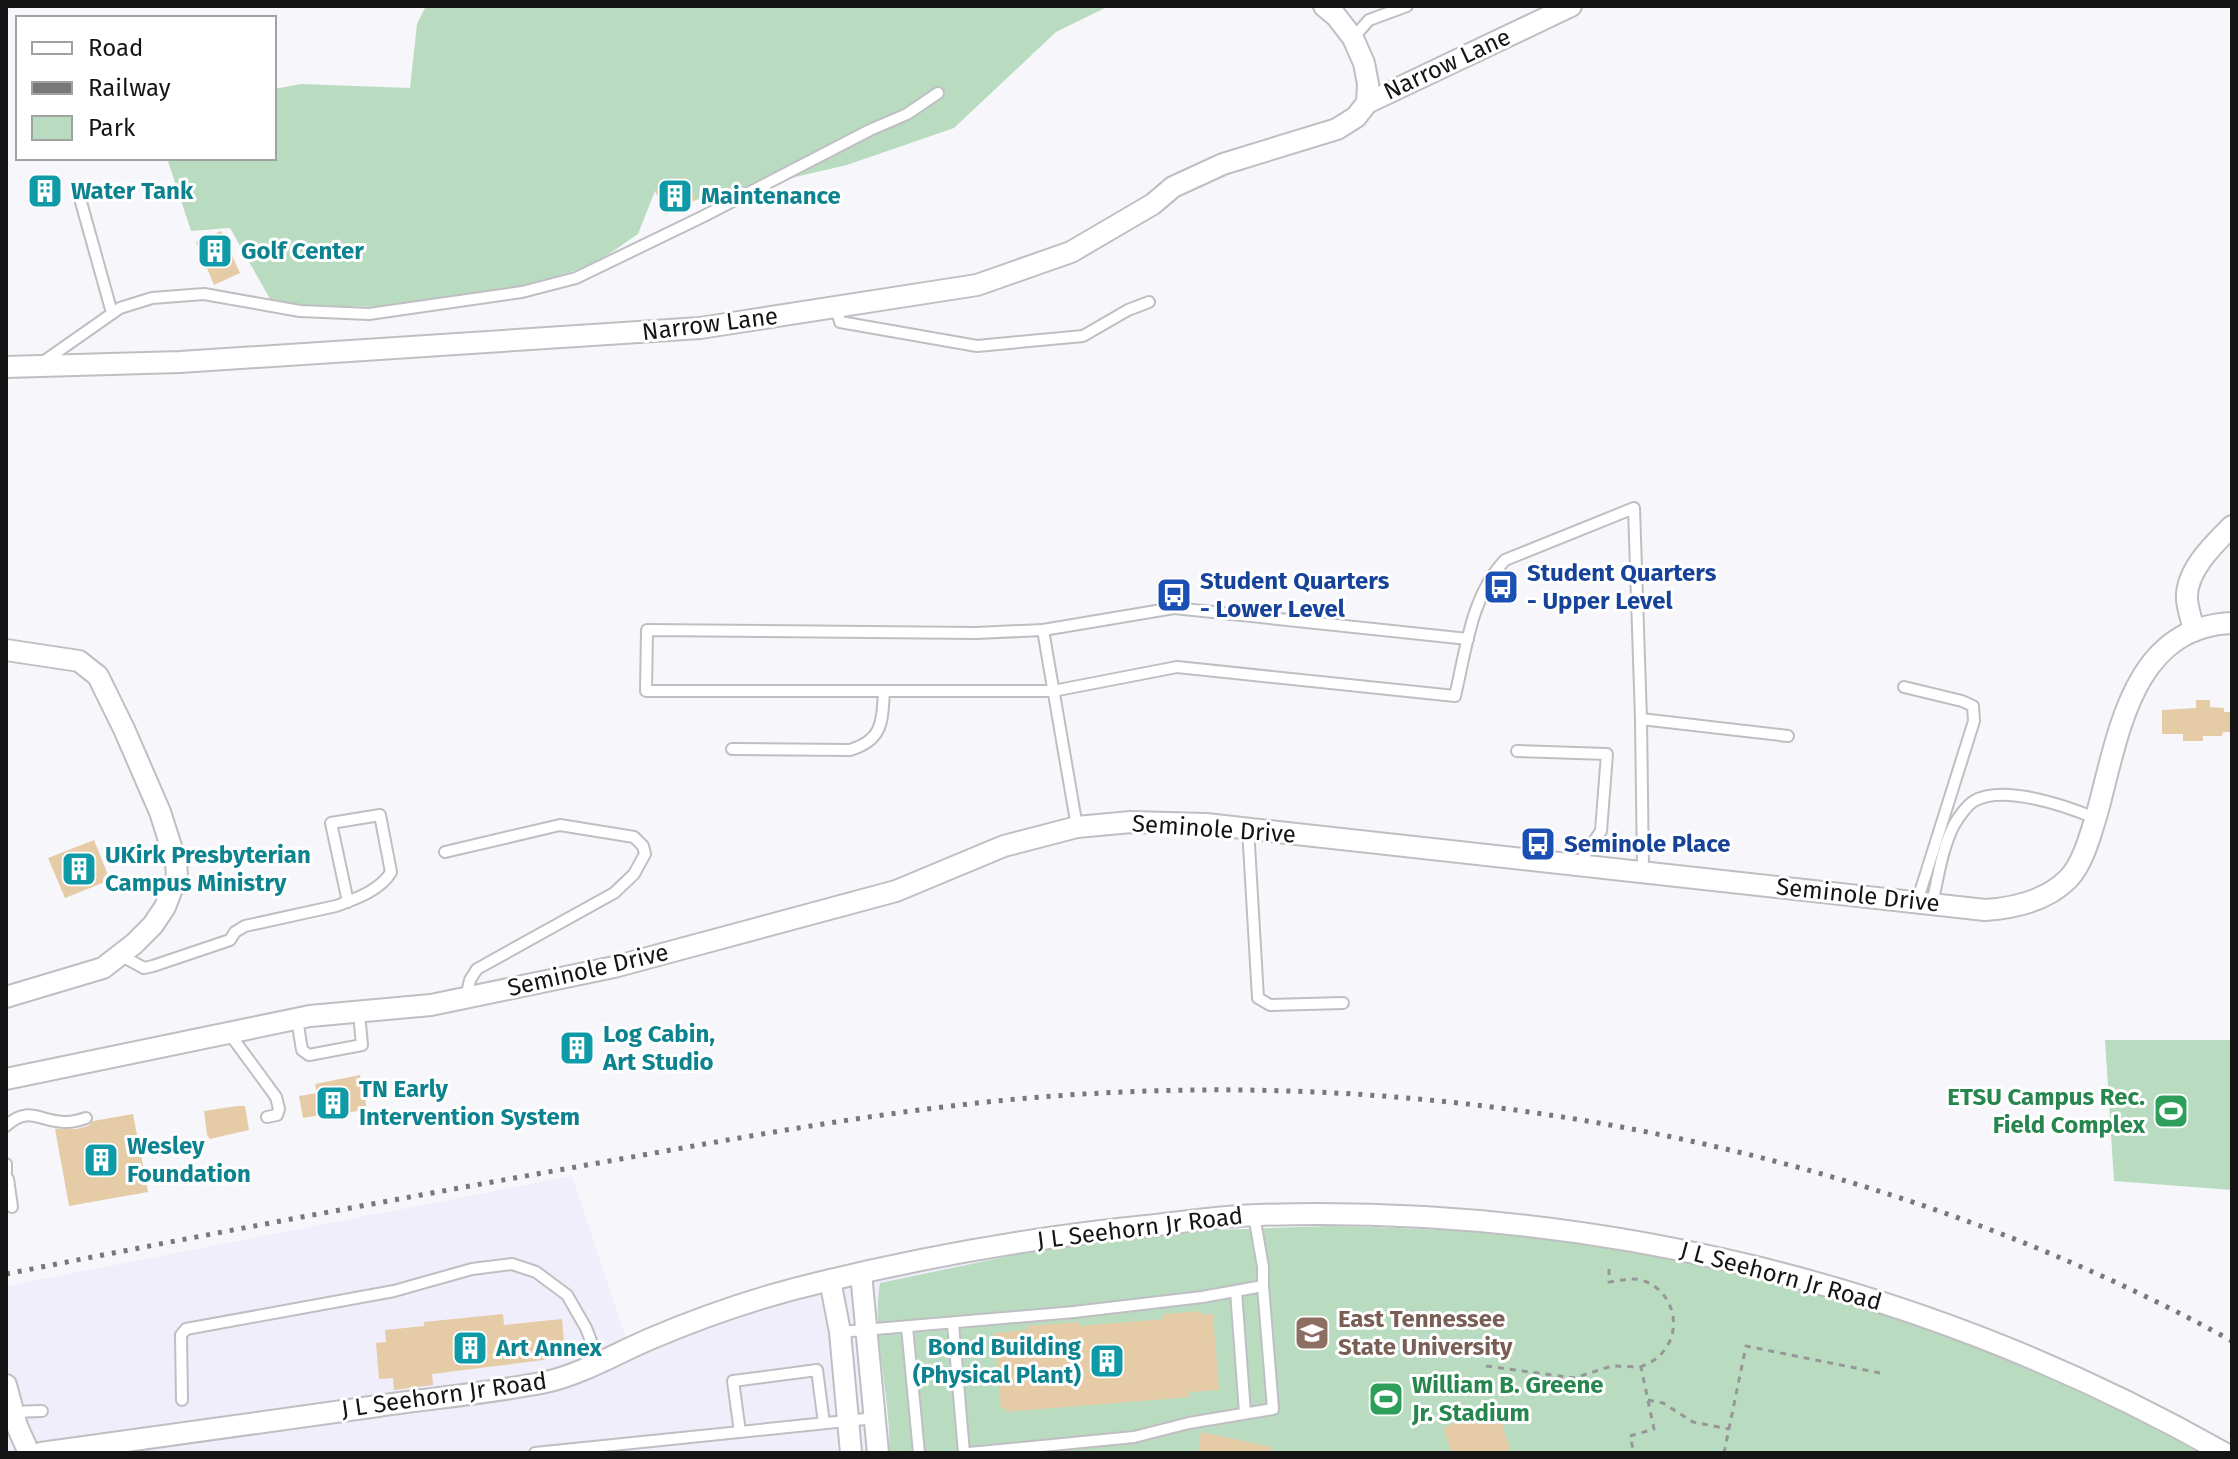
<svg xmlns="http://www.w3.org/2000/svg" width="2238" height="1459" font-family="'Fira Sans',sans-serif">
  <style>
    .built { fill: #efeefa }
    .green { fill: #b9dcc0 }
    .building { fill: #e6cba7 }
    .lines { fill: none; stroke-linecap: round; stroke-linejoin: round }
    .service-casing { stroke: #bfbfc3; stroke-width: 14 }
    .minor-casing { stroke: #bfbfc3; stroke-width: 24 }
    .path { stroke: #969699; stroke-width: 3; stroke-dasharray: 6 6; stroke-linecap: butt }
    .service { stroke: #fff; stroke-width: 10 }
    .minor { stroke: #fff; stroke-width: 20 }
    .rail { stroke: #78787a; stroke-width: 5; stroke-dasharray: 4 8; stroke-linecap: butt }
    .labels { text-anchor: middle; stroke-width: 6; stroke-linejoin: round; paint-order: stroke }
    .street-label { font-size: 24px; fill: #141415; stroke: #fff }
    .culture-label { font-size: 24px; font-weight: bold; fill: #0d838f; stroke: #fff; text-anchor: start }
    .transit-label { font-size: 24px; font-weight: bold; fill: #164399; stroke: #fff; text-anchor: start }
    .leisure-label { font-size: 24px; font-weight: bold; fill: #27864d; stroke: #fff; text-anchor: end }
    .education-label { font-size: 24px; font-weight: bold; fill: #785e54; stroke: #fff; text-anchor: start }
  </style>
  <rect width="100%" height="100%" fill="#f7f7fb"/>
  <path class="built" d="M572,1176L632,1357L773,1293L830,1280L1082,1242L1328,1226L1495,1233L1679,1257L1868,1308L2010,1359L2204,1453H6V1286Z"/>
  <g class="green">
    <path d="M426,6H1109L1056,32L954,128L847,165L696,200L685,178L655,191L638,234L593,265L535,283L415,307L274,306L230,228L191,231L167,158H274V89L301,84L410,88L417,24Z"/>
    <path d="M2105,1040H2232V1190L2114,1181Z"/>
    <path d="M1329,1226C1416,1228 1502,1231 1588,1245C1800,1278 2014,1345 2199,1453H889C892,1397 871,1339 880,1283L1038,1250L1215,1230Z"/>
  </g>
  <g class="building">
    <path d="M685,177L696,200L666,214L655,191Z"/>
    <circle cx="45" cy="192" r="13"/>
    <path d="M221,231L240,273L214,285L196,242Z"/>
    <path d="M2196,700H2210V707L2224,708V712H2232V732H2223L2222,736H2203V741H2183V734H2162V710L2196,708Z"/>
    <path d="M94,840L110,880L65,898L48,858Z"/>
    <path d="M589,1033L594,1058L566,1064L561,1039Z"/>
    <path d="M360,1075L367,1109L321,1118V1115L303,1118L299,1096L317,1093L315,1084Z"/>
    <path d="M237,1106H245L249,1130L210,1139L207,1135L204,1111Z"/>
    <path d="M133,1114L148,1192L69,1206L55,1129H76L88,1126L93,1121Z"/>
    <path d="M1201,1311V1315L1213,1314L1219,1390L1190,1392V1397L1005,1412V1408L1001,1409L994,1333L1027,1330V1326L1079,1322V1326L1164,1319L1163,1314Z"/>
    <path d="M503,1314L504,1325L562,1319L565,1354L543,1360L432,1374L433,1385L394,1390L393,1378L379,1379L376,1343L386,1342L385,1330L424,1326V1322Z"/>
    <path d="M1496,1404L1511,1453H1452L1443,1428Z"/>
    <path d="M1201,1432L1271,1447L1270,1453H1198Z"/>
  </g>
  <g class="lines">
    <defs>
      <g id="service">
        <path d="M1353,38L1369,20L1407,6"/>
        <path d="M81,202L112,313"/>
        <path d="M836,307L840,322L977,346L1083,336L1128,310L1149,302"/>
        <path d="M40,364L120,308L152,298L204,294L300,311L369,314L522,292L576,278L704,216L870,130L907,114L938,93"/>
        <path d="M1043,630L976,633L647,630L646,691H1053L1177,667L1455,696C1466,650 1471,596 1505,560L1634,508L1641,719L1643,871"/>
        <path d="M1904,687L1962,701L1973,706L1974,721L1917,902"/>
        <path d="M1641,719L1788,736"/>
        <path d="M732,749L850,750C883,740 882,722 884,691"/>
        <path d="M1517,751L1607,754L1601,831L1579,863"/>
        <path d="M1077,827L1043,630L1174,608L1468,639"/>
        <path d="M1248,828L1258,998L1270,1005L1343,1003"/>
        <path d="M445,852L560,825L634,837L643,846L645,854L634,874L614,893L477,969L470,980L466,998"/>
        <path d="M1932,904C1938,878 1942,848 1954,825C1958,818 1967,805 1974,801C2003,784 2066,806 2095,818"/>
        <path d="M120,955L144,968L153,966L230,940L235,932L245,926L336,906C355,899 381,890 391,872L380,815L331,823L348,902"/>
        <path d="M297,1019L302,1050L309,1055L362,1045L359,1013"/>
        <path d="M229,1033L276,1097L279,1109L277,1115L267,1117"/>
        <path d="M6,1126C29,1104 41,1123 67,1122C73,1122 80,1120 86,1118"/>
        <path d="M6,1164V1180"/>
        <path d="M8,1179L12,1207"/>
        <path d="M1236,1291L1245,1413"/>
        <path d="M953,1324L964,1453"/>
        <path d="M907,1327L919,1453"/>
        <path d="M840,1332L1074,1312L1202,1297L1263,1286V1267L1254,1215"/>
        <path d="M182,1400L181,1335L186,1329L394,1291L472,1269L512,1264L536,1272L567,1295L586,1328L599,1362"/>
        <path d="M12,1412L42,1411"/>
        <path d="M740,1432L733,1381L817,1370L824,1423"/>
        <path d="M535,1453L875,1418"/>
        <path d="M969,1453L1134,1437L1189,1423L1273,1409L1263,1286"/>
      </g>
      <g id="minor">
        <path d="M1367,103L1571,6"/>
        <path d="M6,367L180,362L700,328L977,285L1071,252L1153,204L1173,187L1223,164L1337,129L1356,117L1367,103L1368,84L1364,63L1353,38L1336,16L1324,6"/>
        <path d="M2194,631C2192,621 2188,610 2187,600C2185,571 2214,544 2232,526"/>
        <path d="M6,650L79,661L98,676L124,729L160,812L176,862L177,876L165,907L153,925L134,944L103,968L6,997"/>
        <path d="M6,1079L310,1016L431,1005L614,967L896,891L1004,846L1077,827L1131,822L1206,824L1985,910C2015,908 2047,901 2069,878C2083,863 2090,836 2096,817C2118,739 2130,627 2232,623"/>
        <path d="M861,1273L878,1453"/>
        <path d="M830,1280L840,1332L851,1453"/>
        <path d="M6,1385L17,1426L29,1453"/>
        <path d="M41,1453C154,1438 266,1422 378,1406C433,1398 491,1393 546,1382C582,1374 617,1353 650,1339C706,1315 762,1296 822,1282C932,1255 1044,1236 1156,1225C1190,1221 1224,1216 1258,1215C1595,1204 1930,1286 2224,1453"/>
      </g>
    </defs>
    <use href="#service" class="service-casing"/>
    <use href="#minor" class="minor-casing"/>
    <g class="path">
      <path d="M1609,1269V1282C1620,1281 1630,1277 1641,1280C1673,1289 1684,1329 1662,1353C1657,1360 1648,1363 1641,1367"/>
      <path d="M1486,1366L1574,1378L1612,1366L1641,1367L1654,1429L1630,1436L1634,1453"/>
      <path d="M1648,1400L1663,1403L1693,1422L1729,1429"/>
      <path d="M1724,1453L1746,1346L1880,1373"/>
    </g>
    <use href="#service" class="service"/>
    <use href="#minor" class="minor"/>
    <path class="rail" d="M6,1274C208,1234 412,1196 615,1160C778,1131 937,1101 1103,1093C1485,1072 1896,1156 2232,1341"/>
  </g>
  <defs>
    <symbol id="building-square" viewBox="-11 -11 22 22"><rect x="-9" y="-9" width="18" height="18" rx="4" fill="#0f9aa8" stroke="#fff"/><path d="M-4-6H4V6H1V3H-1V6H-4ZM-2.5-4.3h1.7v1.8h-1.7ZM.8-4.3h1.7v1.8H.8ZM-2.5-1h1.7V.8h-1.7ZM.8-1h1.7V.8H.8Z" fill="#fff"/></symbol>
    <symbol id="bus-square" viewBox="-11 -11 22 22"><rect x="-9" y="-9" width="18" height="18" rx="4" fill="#1a4fb4" stroke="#fff"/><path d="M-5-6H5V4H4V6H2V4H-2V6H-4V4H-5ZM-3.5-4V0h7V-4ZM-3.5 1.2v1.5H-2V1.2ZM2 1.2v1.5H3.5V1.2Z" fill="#fff"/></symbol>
    <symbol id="stadium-square" viewBox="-11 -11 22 22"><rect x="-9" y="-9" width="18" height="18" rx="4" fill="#2e9e5b" stroke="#fff"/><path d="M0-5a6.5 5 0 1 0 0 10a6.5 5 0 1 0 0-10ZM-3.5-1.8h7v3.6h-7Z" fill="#fff"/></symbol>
    <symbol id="university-square" viewBox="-11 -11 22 22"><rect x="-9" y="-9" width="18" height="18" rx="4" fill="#8d6e63" stroke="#fff"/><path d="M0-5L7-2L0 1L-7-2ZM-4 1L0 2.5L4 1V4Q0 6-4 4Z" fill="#fff"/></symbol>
  </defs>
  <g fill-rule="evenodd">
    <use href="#building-square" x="25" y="171" width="40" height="40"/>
    <use href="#building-square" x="655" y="176" width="40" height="40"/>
    <use href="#building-square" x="195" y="231" width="40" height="40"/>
    <use href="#bus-square" x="1481" y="567" width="40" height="40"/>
    <use href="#bus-square" x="1154" y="575" width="40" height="40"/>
    <use href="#bus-square" x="1518" y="824" width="40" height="40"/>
    <use href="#building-square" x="59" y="849" width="40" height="40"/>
    <use href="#building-square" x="557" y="1028" width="40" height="40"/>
    <use href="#building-square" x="313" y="1083" width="40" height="40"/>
    <use href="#stadium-square" x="2151" y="1091" width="40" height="40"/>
    <use href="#building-square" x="81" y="1140" width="40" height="40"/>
    <use href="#university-square" x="1292" y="1313" width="40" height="40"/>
    <use href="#building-square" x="450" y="1328" width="40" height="40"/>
    <use href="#building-square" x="1087" y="1341" width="40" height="40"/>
    <use href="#stadium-square" x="1366" y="1379" width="40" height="40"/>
  </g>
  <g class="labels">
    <g class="street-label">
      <text transform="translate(1447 64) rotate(-25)" y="8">Narrow Lane</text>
      <text transform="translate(710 324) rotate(-7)" y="8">Narrow Lane</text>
      <text transform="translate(1214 829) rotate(4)" y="8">Seminole Drive</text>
      <text transform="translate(1858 895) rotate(6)" y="8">Seminole Drive</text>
      <text transform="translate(588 970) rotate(-13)" y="8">Seminole Drive</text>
      <text transform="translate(1140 1228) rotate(-7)" y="8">J L Seehorn Jr Road</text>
      <text transform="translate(1781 1276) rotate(15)" y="8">J L Seehorn Jr Road</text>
      <text transform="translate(444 1395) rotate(-8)" y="8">J L Seehorn Jr Road</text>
    </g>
    <g class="culture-label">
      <text x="71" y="199">Water Tank</text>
      <text x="701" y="204">Maintenance</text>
      <text x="241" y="259">Golf Center</text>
      <text x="105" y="863">UKirk Presbyterian<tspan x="105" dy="28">Campus Ministry</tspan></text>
      <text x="603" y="1042">Log Cabin,<tspan x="603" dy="28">Art Studio</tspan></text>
      <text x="359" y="1097">TN Early<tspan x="359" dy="28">Intervention System</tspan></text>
      <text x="127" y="1154">Wesley<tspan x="127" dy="28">Foundation</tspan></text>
      <text x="1081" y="1355" text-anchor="end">Bond Building<tspan x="1081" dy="28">(Physical Plant)</tspan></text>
      <text x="496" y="1356">Art Annex</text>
    </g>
    <g class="transit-label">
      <text x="1527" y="581">Student Quarters<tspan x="1527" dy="28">- Upper Level</tspan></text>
      <text x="1200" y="589">Student Quarters<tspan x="1200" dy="28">- Lower Level</tspan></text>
      <text x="1564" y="852">Seminole Place</text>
    </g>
    <g class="leisure-label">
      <text x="2145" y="1105">ETSU Campus Rec.<tspan x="2145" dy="28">Field Complex</tspan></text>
      <text x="1412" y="1393" text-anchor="start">William B. Greene<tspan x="1412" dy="28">Jr. Stadium</tspan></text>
    </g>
    <g class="education-label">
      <text x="1338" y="1327">East Tennessee<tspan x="1338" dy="28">State University</tspan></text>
    </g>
  </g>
  <rect width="2238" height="1459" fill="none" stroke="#141415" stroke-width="16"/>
  <rect x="16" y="16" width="260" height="144" fill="#ffffff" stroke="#a1a1a1" stroke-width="2"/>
  <rect x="32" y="42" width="40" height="12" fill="#ffffff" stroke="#a1a1a1" stroke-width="2"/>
  <text x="88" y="56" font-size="24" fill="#141415">Road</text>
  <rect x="32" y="82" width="40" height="12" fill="#78787a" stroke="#a1a1a1" stroke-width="2"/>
  <text x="88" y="96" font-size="24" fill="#141415">Railway</text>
  <rect x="32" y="116" width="40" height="24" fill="#b9dcc0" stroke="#a1a1a1" stroke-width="2"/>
  <text x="88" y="136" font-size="24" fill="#141415">Park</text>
</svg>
